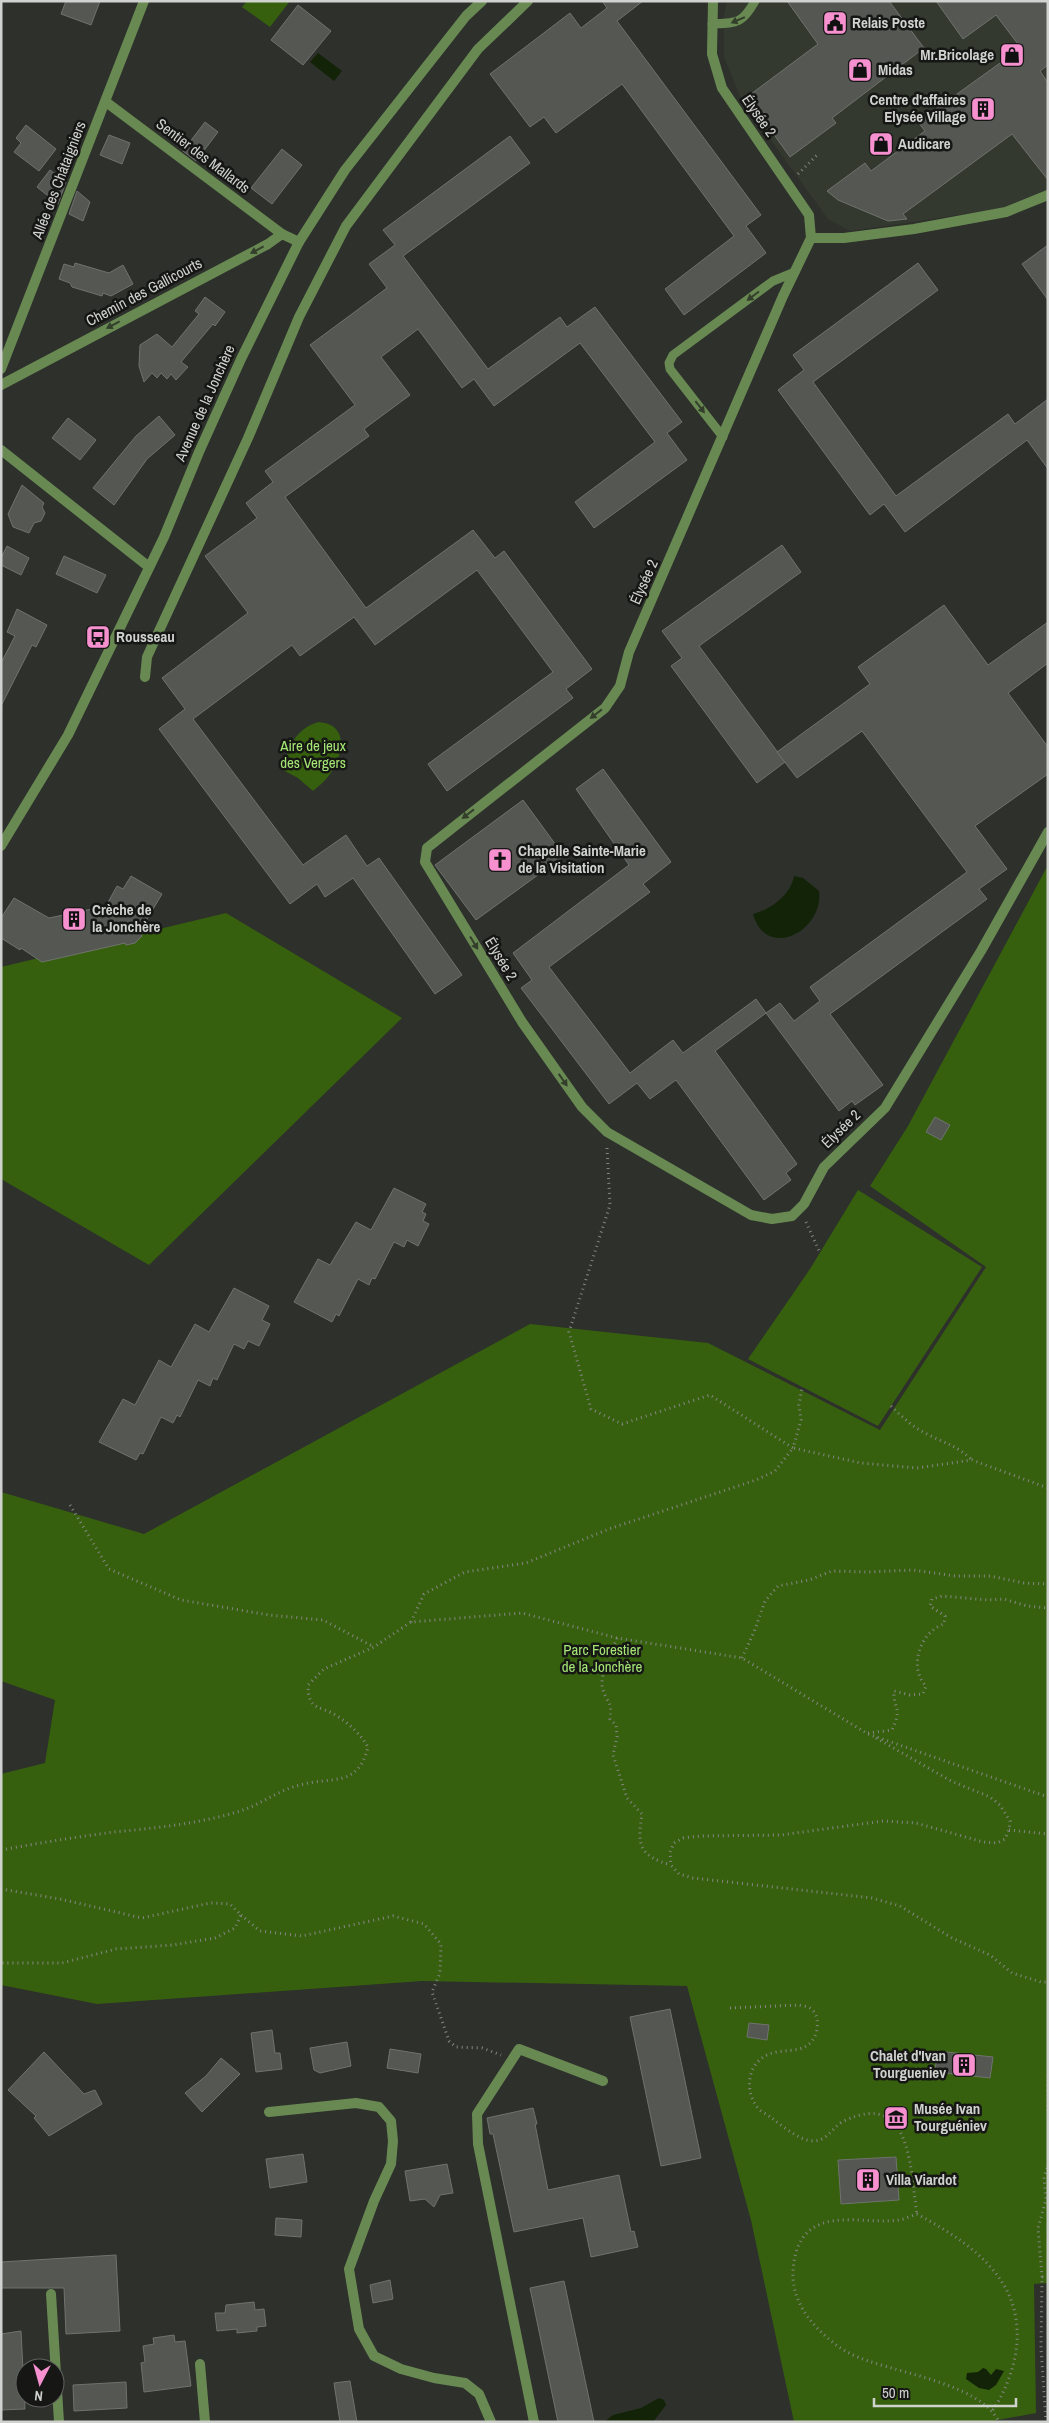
<svg xmlns="http://www.w3.org/2000/svg" width="1049" height="2423" font-family="'Archivo Narrow',sans-serif">
  <style>
    .built { fill: #33392f }
    .green { fill: #37600e }
    .water { fill: #132307 }
    .building { fill: #545752; stroke: #6f736d }
    .lines { fill: none; stroke-linecap: round; stroke-linejoin: round }
    .path { stroke: #838682; stroke-width: 3; stroke-dasharray: 1 4; stroke-linecap: butt }
    .service { stroke: #698953; stroke-width: 9 }
    .minor { stroke: #698953; stroke-width: 10 }
    .tertiary { stroke: #698953; stroke-width: 10 }
    .oneway { fill: #333f2b }
    .labels { text-anchor: middle; stroke-width: 5; stroke-linejoin: round; paint-order: stroke }
    .poi-label { font-size: 15px; font-weight: bold; fill: #d0d2cf; stroke: #161715; text-anchor: start }
    .street-label { font-size: 15px; fill: #d0d2cf; stroke: #161715 }
    .park-label { font-size: 15px; fill: #a4e574; stroke: #161715 }
  </style>
  <rect width="100%" height="100%" fill="#2d302b"/>
  <path class="built" d="M727,1H1048V192L1000,209L850,231L828,219L741,99L724,57V15Z"/>
  <g class="green">
    <path d="M247,1H290L270,27L242,7Z"/>
    <path d="M319,722C350,725 343,755 330,774C326,780 319,786 313,791L298,778L281,769C290,747 294,729 319,722Z"/>
    <path d="M1048,865V2283L1034,2284L1036,2413L987,2422H794L751,2220L687,1986L422,1981L97,2004L1,1985V1774L45,1763L55,1700L1,1681V1492L144,1534L530,1324L708,1343L880,1430L986,1267L870,1186L908,1126Z"/>
    <path d="M226,913L402,1018L149,1265L1,1179V967Z"/>
    <path d="M858,1190L982,1267L878,1426L748,1359L810,1269Z"/>
  </g>
  <g class="water">
    <path d="M318,53L342,71L334,81L310,62Z"/>
    <path d="M794,876L803,878L819,891C824,931 766,961 753,914C770,910 791,895 794,876Z"/>
    <path d="M983,2368L986,2369L991,2375L996,2369L1004,2371L996,2385L989,2390L979,2388L966,2379L967,2373L978,2372Z"/>
    <path d="M659,2398L664,2400L666,2405L653,2422H604L613,2415L641,2408Z"/>
  </g>
  <g class="building">
    <path d="M66,1H100L91,25L61,14Z"/>
    <path d="M602,1H643L617,21L761,215L746,226L766,253L684,315L665,289L734,236L622,84L556,133L544,117L530,127L490,74L570,13L581,28L607,8Z"/>
    <path d="M787,1H889L924,48L832,118L836,123L790,157L747,97L818,44Z"/>
    <path d="M936,1H1048V65L1040,71L1048,83V180L1012,134L903,214L907,219L888,221L838,200L827,191L865,163L871,171L925,131L918,122L1021,48L996,15L963,39Z"/>
    <path d="M298,5L331,31L303,65L271,40Z"/>
    <path d="M205,122L218,132L196,161L183,151Z"/>
    <path d="M26,125L56,149L39,171L14,152L21,143L16,138Z"/>
    <path d="M109,135L130,143L122,164L100,155Z"/>
    <path d="M510,136L530,163L403,256L488,369L560,317L567,327L595,307L682,422L667,433L687,460L594,528L575,502L655,442L580,343L494,406L474,379L462,388L418,329L381,357L410,395L364,429L369,436L285,497L366,608L473,530L495,558L504,551L592,669L566,689L573,698L447,791L428,764L553,672L477,570L375,645L354,617L300,656L292,645L193,719L303,865L346,835L367,866L379,858L462,975L435,994L353,878L325,897L317,884L290,904L159,729L185,709L162,678L248,613L205,556L257,518L246,503L273,482L265,471L355,405L310,345L387,288L369,264L395,245L383,230Z"/>
    <path d="M282,149L302,165L272,204L251,188Z"/>
    <path d="M50,170L66,182L58,204L37,187Z"/>
    <path d="M77,191L90,202L83,221L69,214Z"/>
    <path d="M1048,245V300L1022,264Z"/>
    <path d="M75,263L109,273L123,265L133,284L111,296L103,293L102,296L72,287L70,283L59,279L64,264L74,267Z"/>
    <path d="M918,263L938,290L813,382L896,496L1008,414L1015,424L1048,399V469L1027,440L905,532L884,504L870,515L778,390L804,370L793,355Z"/>
    <path d="M205,297L225,312L215,326L213,324L181,362L188,367L176,380L171,374L167,379L161,373L157,378L152,373L144,382L139,366L140,345L157,334L172,347L199,314L195,311Z"/>
    <path d="M159,416L175,435L147,459L114,505L93,488L136,436Z"/>
    <path d="M68,418L96,440L80,460L52,438Z"/>
    <path d="M22,485L44,503L42,507L45,513L41,521L34,523L29,533L13,527L8,514Z"/>
    <path d="M782,545L801,572L699,646L785,762L757,783L671,666L682,658L662,631Z"/>
    <path d="M7,546L29,558L21,575L1,565V558Z"/>
    <path d="M64,556L106,575L97,593L56,574Z"/>
    <path d="M944,605L988,665L1048,622V663L1008,693L1048,747V774L975,826L1007,869L979,889L987,899L830,1014L883,1085L855,1105L852,1101L839,1111L766,1013L780,1003L794,1021L820,1001L810,987L967,872L862,731L797,778L777,752L870,684L858,667Z"/>
    <path d="M17,609L47,625L36,647L32,645L1,706V663L15,636L7,632Z"/>
    <path d="M603,769L671,862L643,884L650,892L549,967L630,1073L673,1040L683,1053L756,999L766,1013L715,1051L797,1164L786,1173L791,1180L764,1200L676,1080L650,1099L637,1083L609,1104L521,988L532,980L513,953L629,865L576,789Z"/>
    <path d="M523,800L564,856L476,920L435,865Z"/>
    <path d="M131,876L162,894L140,931L142,936L135,943L126,945L125,943L42,962L21,948L20,950L1,938V918L14,898L49,918L106,906L117,886L123,889Z"/>
    <path d="M935,1117L950,1125L941,1140L926,1132Z"/>
    <path d="M394,1188L426,1204L422,1212L426,1214L423,1221L429,1224L418,1246L407,1240L404,1247L394,1242L375,1279L372,1278L369,1285L358,1279L339,1316L336,1314L332,1322L294,1302L318,1259L330,1265L356,1222L371,1230Z"/>
    <path d="M234,1288L269,1306L262,1320L270,1324L259,1346L248,1341L244,1349L234,1344L217,1380L213,1378L210,1386L198,1380L180,1417L177,1415L173,1423L161,1417L143,1454L140,1453L136,1460L99,1442L123,1399L135,1405L159,1360L171,1367L195,1324L209,1332Z"/>
    <path d="M670,2009L701,2158L661,2166L630,2017Z"/>
    <path d="M749,2023L769,2025L767,2040L747,2037Z"/>
    <path d="M272,2030L275,2053H280L282,2069L256,2072L251,2033Z"/>
    <path d="M347,2042L351,2066L320,2073L314,2070L310,2048Z"/>
    <path d="M390,2049L421,2054L418,2073L387,2068Z"/>
    <path d="M937,2051L993,2057L990,2078L935,2072Z"/>
    <path d="M44,2052L84,2094L95,2090L102,2104L49,2136L34,2118L36,2116L8,2090Z"/>
    <path d="M221,2058L240,2074L202,2112L185,2093L206,2076Z"/>
    <path d="M533,2108L537,2124H535L548,2190L619,2175L631,2232L634,2231L638,2247L591,2257L583,2218L514,2232L493,2134H490L487,2118Z"/>
    <path d="M303,2154L307,2182L270,2188L266,2159Z"/>
    <path d="M896,2157L899,2200L841,2204L838,2160Z"/>
    <path d="M447,2164L453,2193L440,2195L434,2207L425,2199L410,2201L405,2171Z"/>
    <path d="M276,2218L302,2220L301,2237L275,2235Z"/>
    <path d="M116,2255L120,2331L66,2334L64,2288H1V2262Z"/>
    <path d="M390,2280L393,2299L373,2303L370,2285Z"/>
    <path d="M564,2281L594,2422H558L530,2288Z"/>
    <path d="M254,2302L255,2310L264,2309L266,2326L257,2327V2331L237,2333V2329L217,2331L215,2313H225L226,2305Z"/>
    <path d="M21,2331L25,2409L1,2410V2334Z"/>
    <path d="M174,2335L175,2342L185,2341L191,2386L144,2392L141,2363L145,2362L143,2346L154,2344L153,2338Z"/>
    <path d="M350,2381L357,2422H340L334,2383Z"/>
    <path d="M126,2382L127,2408L74,2411L73,2385Z"/>
  </g>
  <g class="lines">
    <g class="path">
      <path d="M798,174L819,153"/>
      <path d="M607,1148L610,1205L569,1332L591,1409L622,1424L710,1395L793,1448L801,1420L799,1405L802,1387"/>
      <path d="M806,1222L820,1253"/>
      <path d="M891,1406C903,1418 915,1429 931,1436C949,1445 955,1445 971,1459"/>
      <path d="M70,1505L109,1569L181,1600L269,1615L323,1620L374,1647"/>
      <path d="M411,1622L424,1594L465,1572L526,1563L609,1529L756,1480L775,1471L793,1448L861,1463L917,1468L972,1460L1048,1488"/>
      <path d="M617,1638C612,1650 598,1678 603,1690C608,1705 612,1700 610,1719L616,1725L617,1737L613,1755L627,1798L642,1814C637,1845 639,1856 671,1865"/>
      <path d="M742,1658L754,1632L765,1601L778,1586L809,1580L832,1571L867,1572L913,1570L955,1576H990L1024,1583L1048,1584"/>
      <path d="M868,1733L892,1730C903,1708 893,1709 894,1691L910,1695L923,1694L926,1686C908,1667 920,1632 944,1624L945,1616L930,1606L932,1599L942,1596L988,1600L1004,1599L1027,1606L1048,1608"/>
      <path d="M876,1738L951,1781L990,1797L1000,1805L1010,1821L1009,1830L1005,1839L997,1843L983,1842L916,1823L883,1821L781,1835L700,1836L683,1838L674,1843L670,1852L671,1865L679,1874L693,1878L872,1898L900,1906L952,1938L990,1955L1012,1973L1041,1982H1048"/>
      <path d="M1009,1830L1048,1834"/>
      <path d="M1,1850C39,1843 76,1837 114,1832C155,1828 197,1824 237,1812C259,1806 278,1790 300,1785C332,1776 358,1788 368,1747C361,1735 350,1724 337,1716C321,1705 308,1712 308,1685L324,1669L374,1647L411,1622L522,1613L617,1638L742,1658L868,1734L1048,1797"/>
      <path d="M1,1889L60,1899L142,1918L210,1903L230,1904L241,1915L235,1928L215,1938L173,1945L116,1949L62,1963H1"/>
      <path d="M241,1915L260,1931L302,1936L393,1916L424,1924L441,1944L440,1973L432,1992L449,2041L456,2047L482,2048L501,2055"/>
      <path d="M730,2008L799,2005C802,2006 807,2006 810,2008C821,2015 819,2036 809,2044C798,2053 782,2049 769,2054C747,2063 744,2091 758,2108C761,2112 767,2114 770,2117C783,2126 798,2140 813,2141C828,2141 833,2126 844,2121C913,2088 910,2173 917,2214"/>
      <path d="M1048,2075V2111"/>
      <path d="M1042,2277L1048,2276"/>
      <path d="M993,2410C1004,2393 1011,2376 1015,2357C1029,2283 974,2245 917,2214C911,2216 905,2219 899,2220C872,2224 836,2213 813,2228C798,2238 794,2255 793,2271C792,2289 799,2306 810,2320C821,2333 835,2346 851,2354C889,2373 979,2381 999,2422"/>
      <path d="M1046,2422L1041,2348L1042,2277L1038,2228L1046,2200L1044,2177L1048,2166"/>
    </g>
    <g class="service">
      <path d="M712,24C737,23 742,24 755,1"/>
      <path d="M723,437L670,369L669,363L673,355L773,281L795,272"/>
    </g>
    <g class="minor">
      <path d="M713,1L712,54L722,88L809,215L811,238L783,296L629,652L620,686L605,708L427,848L425,862L522,1022L582,1107L607,1132L751,1215L772,1219L792,1216L804,1204L824,1167L885,1108L981,951L1048,832"/>
      <path d="M106,102L282,234"/>
      <path d="M811,238H844L914,229L1006,212L1048,195"/>
      <path d="M1,369L144,1"/>
      <path d="M1,385L268,244L282,234L299,242"/>
      <path d="M1,450L149,567"/>
      <path d="M145,677L147,657L248,438L299,317L346,226L478,49L528,1"/>
      <path d="M269,2112L356,2103L379,2107L391,2121L393,2141L391,2164L374,2201L349,2269L359,2329L374,2356L401,2369L434,2378L465,2383L479,2394L491,2422"/>
      <path d="M51,2294L59,2422"/>
      <path d="M200,2364L205,2422"/>
      <path d="M534,2422L478,2144L477,2114L519,2049L603,2081"/>
    </g>
    <path class="tertiary" d="M1,846L68,735L164,537L199,452L241,359L299,242L345,170L466,16L482,1"/>
  </g>
  <defs><path id="oneway-solid" d="M-6-.8H1V-3.2L6.5 0L1 3.2V.8H-6Z" transform="scale(1.25)"/></defs>
  <g class="oneway">
    <use href="#oneway-solid" transform="translate(738 20) rotate(157)"/>
    <use href="#oneway-solid" transform="translate(257 250) rotate(152)"/>
    <use href="#oneway-solid" transform="translate(753 296) rotate(143)"/>
    <use href="#oneway-solid" transform="translate(113 325) rotate(152)"/>
    <use href="#oneway-solid" transform="translate(700 407) rotate(52)"/>
    <use href="#oneway-solid" transform="translate(596 714) rotate(142)"/>
    <use href="#oneway-solid" transform="translate(468 814) rotate(142)"/>
    <use href="#oneway-solid" transform="translate(474 943) rotate(59)"/>
    <use href="#oneway-solid" transform="translate(563 1080) rotate(55)"/>
  </g>
  <defs>
    <symbol id="civic-square" viewBox="-11 -11 22 22"><rect x="-9" y="-9" width="18" height="18" rx="4" fill="#f690cf" stroke="#161715"/><path d="M-.6-6.5H3V-4.5H.6V-3L4-1V1h2V6H-6V1h2V-1L-.6-3ZM-1.2 2.5V6h2.4V2.5Z" fill="#111"/></symbol>
    <symbol id="shop-square" viewBox="-11 -11 22 22"><rect x="-9" y="-9" width="18" height="18" rx="4" fill="#f690cf" stroke="#161715"/><path d="M-5-2.5h2.3a2.7 3.5 0 0 1 5.4 0H5L5.5 6h-11ZM-1.5-2.5h3a1.5 2.3 0 0 0-3 0Z" fill="#111"/></symbol>
    <symbol id="building-square" viewBox="-11 -11 22 22"><rect x="-9" y="-9" width="18" height="18" rx="4" fill="#f690cf" stroke="#161715"/><path d="M-4-6H4V6H1V3H-1V6H-4ZM-2.5-4.3h1.7v1.8h-1.7ZM.8-4.3h1.7v1.8H.8ZM-2.5-1h1.7V.8h-1.7ZM.8-1h1.7V.8H.8Z" fill="#111"/></symbol>
    <symbol id="bus-square" viewBox="-11 -11 22 22"><rect x="-9" y="-9" width="18" height="18" rx="4" fill="#f690cf" stroke="#161715"/><path d="M-5-6H5V4H4V6H2V4H-2V6H-4V4H-5ZM-3.5-4V0h7V-4ZM-3.5 1.2v1.5H-2V1.2ZM2 1.2v1.5H3.5V1.2Z" fill="#111"/></symbol>
    <symbol id="church-square" viewBox="-11 -11 22 22"><rect x="-9" y="-9" width="18" height="18" rx="4" fill="#f690cf" stroke="#161715"/><path d="M-1.2-6h2.4v3.5h3.3v2.4h-3.3V6h-2.4V-.1h-3.3v-2.4h3.3Z" fill="#111"/></symbol>
    <symbol id="museum-square" viewBox="-11 -11 22 22"><rect x="-9" y="-9" width="18" height="18" rx="4" fill="#f690cf" stroke="#161715"/><path d="M0-6L6-3V-2H-6V-3ZM-5-1h2V3h-2ZM-1-1h2V3h-2ZM3-1h2V3H3ZM-6 4H6V6H-6Z" fill="#111"/></symbol>
  </defs>
  <g fill-rule="evenodd">
    <use href="#civic-square" x="821" y="9" width="28" height="28"/>
    <use href="#shop-square" x="998" y="41" width="28" height="28"/>
    <use href="#shop-square" x="846" y="56" width="28" height="28"/>
    <use href="#building-square" x="969" y="95" width="28" height="28"/>
    <use href="#shop-square" x="867" y="130" width="28" height="28"/>
    <use href="#bus-square" x="84" y="623" width="28" height="28"/>
    <use href="#church-square" x="486" y="846" width="28" height="28"/>
    <use href="#building-square" x="60" y="905" width="28" height="28"/>
    <use href="#building-square" x="950" y="2051" width="28" height="28"/>
    <use href="#museum-square" x="882" y="2104" width="28" height="28"/>
    <use href="#building-square" x="854" y="2166" width="28" height="28"/>
  </g>
  <g class="labels">
    <g class="poi-label">
      <text x="852" y="28">Relais Poste</text>
      <text x="994" y="60" text-anchor="end">Mr.Bricolage</text>
      <text x="878" y="75">Midas</text>
      <text x="966" y="105" text-anchor="end">Centre d'affaires<tspan x="966" dy="17">Elysée Village</tspan></text>
      <text x="898" y="149">Audicare</text>
      <text x="116" y="642">Rousseau</text>
      <text x="518" y="856">Chapelle Sainte-Marie<tspan x="518" dy="17">de la Visitation</tspan></text>
      <text x="92" y="915">Crèche de<tspan x="92" dy="17">la Jonchère</tspan></text>
      <text x="946" y="2061" text-anchor="end">Chalet d'Ivan<tspan x="946" dy="17">Tourgueniev</tspan></text>
      <text x="914" y="2114">Musée Ivan<tspan x="914" dy="17">Tourguéniev</tspan></text>
      <text x="886" y="2185">Villa Viardot</text>
    </g>
    <g class="street-label">
      <text transform="translate(759 116) rotate(55)" y="5">Élysée 2</text>
      <text transform="translate(203 156) rotate(37)" y="5">Sentier des Mallards</text>
      <text transform="translate(59 180) rotate(-69)" y="5">Allée des Châtaigniers</text>
      <text transform="translate(144 292) rotate(-28)" y="5">Chemin des Gallicourts</text>
      <text transform="translate(205 403) rotate(-66)" y="5">Avenue de la Jonchère</text>
      <text transform="translate(644 582) rotate(-66)" y="5">Élysée 2</text>
      <text transform="translate(501 959) rotate(59)" y="5">Élysée 2</text>
      <text transform="translate(841 1129) rotate(-44)" y="5">Élysée 2</text>
    </g>
    <g class="park-label">
      <text x="313" y="751">Aire de jeux<tspan x="313" dy="17">des Vergers</tspan></text>
      <text x="602" y="1655">Parc Forestier<tspan x="602" dy="17">de la Jonchère</tspan></text>
    </g>
  </g>
  <rect width="1049" height="2423" fill="none" stroke="#d0d2cf" stroke-width="5"/>
  <g transform="translate(40 2383) rotate(186)"><circle r="24" fill="#161715" stroke="#60625f"/>
  <path d="M0-4L9 19L0 12L-9 19Z" fill="#f690cf"/>
  <text y="-8" font-size="14" font-weight="bold" text-anchor="middle" fill="#d0d2cf">N</text>
  </g>
  <path d="M874 2398v8h142v-8" fill="none" stroke="#d0d2cf" stroke-width="2.5"/>
  <text x="882" y="2398" font-size="15" fill="#d0d2cf" stroke="#161715" stroke-width="4" paint-order="stroke">50 m</text>
</svg>
